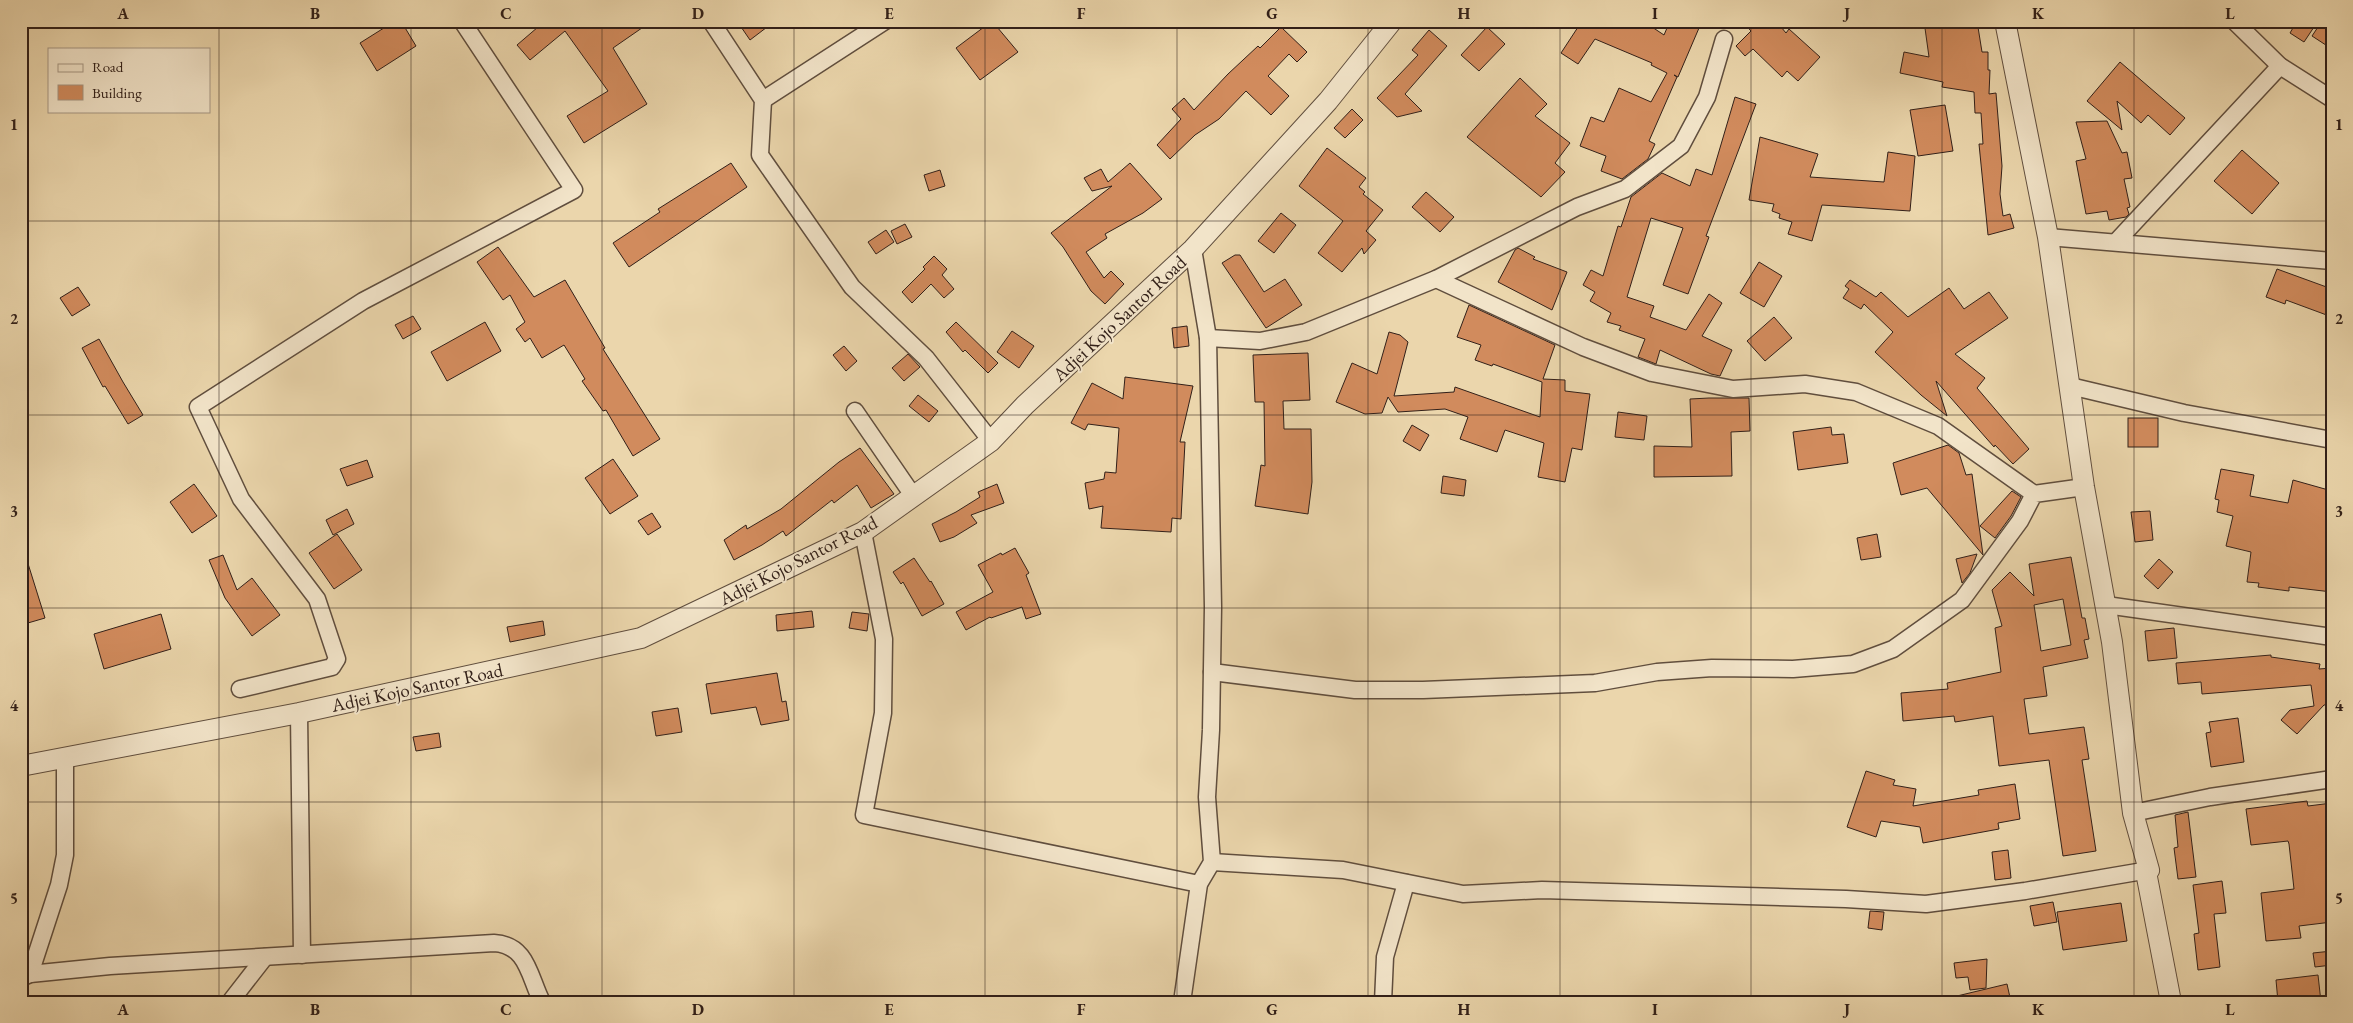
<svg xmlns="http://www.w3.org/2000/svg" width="2353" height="1023" font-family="'EB Garamond',serif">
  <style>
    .building { fill: #d18b5d; stroke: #322019; fill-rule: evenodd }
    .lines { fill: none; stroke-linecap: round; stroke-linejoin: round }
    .minor-casing { stroke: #604e3e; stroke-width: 19 }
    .tertiary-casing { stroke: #604e3e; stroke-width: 22 }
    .minor { stroke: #f2e4c9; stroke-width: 16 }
    .tertiary { stroke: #f2e4c9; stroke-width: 20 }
    .grid { fill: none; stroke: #322019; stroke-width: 1; stroke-opacity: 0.55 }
    .labels { text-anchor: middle; stroke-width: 4; stroke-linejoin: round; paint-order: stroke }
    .street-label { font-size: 19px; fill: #322019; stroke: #f2e4c9 }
    .neatline { fill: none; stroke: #322019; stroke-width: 2 }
    .grid-label { font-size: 16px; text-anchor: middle; font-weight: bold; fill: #322019 }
  </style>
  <rect width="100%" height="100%" fill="#ebd6ac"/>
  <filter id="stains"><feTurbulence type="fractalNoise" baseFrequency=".004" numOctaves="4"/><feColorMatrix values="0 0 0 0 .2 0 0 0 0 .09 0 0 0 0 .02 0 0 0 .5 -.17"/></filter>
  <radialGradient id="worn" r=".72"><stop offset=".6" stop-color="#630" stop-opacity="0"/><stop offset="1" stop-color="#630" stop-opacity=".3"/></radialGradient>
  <g class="building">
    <path d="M395,21H401L416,46L377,71L360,43Z"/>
    <path d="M545,21H652L613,48L647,104L584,143L567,116L608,91L565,31L530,60L517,45Z"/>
    <path d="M737,21H775L750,40Z"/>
    <path d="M992,21L1018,52L980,80L956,48Z"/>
    <path d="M1582,21H1643L1664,35L1670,21H1702L1678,77L1674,75L1677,77L1649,141L1655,144L1648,159L1622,179L1601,171L1606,156L1580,146L1591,117L1604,122L1619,88L1651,102L1667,73L1651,65L1652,63L1595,39L1578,64L1561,53Z"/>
    <path d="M1742,21H1776L1786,33L1789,29L1820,57L1798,81L1787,71L1782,77L1753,49L1745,56L1736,46L1751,31Z"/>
    <path d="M1924,21H1977L1982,52H1988V70H1990L1989,94L1996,93L2002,166L2000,194L2003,216L2010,214L2014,228L1988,235L1979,144H1983L1981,113H1975L1974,92L1942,87L1943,82L1900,73L1904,52L1929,57Z"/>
    <path d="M2297,21H2318L2304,42L2290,33Z"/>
    <path d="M2322,21H2332V49L2312,36Z"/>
    <path d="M1281,27L1307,52L1297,62L1289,54L1268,76L1289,96L1271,115L1246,91L1219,119L1195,135L1170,159L1157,145L1181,119L1172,109L1184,98L1194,110L1228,74L1258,46L1260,48Z"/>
    <path d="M1487,27L1505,44L1479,71L1461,55Z"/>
    <path d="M1429,30L1447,46L1405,94L1422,111L1397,117L1377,98L1418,55L1412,50Z"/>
    <path d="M2120,62L2185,118L2170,135L2148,115L2141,123L2117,101L2122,130L2087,101Z"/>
    <path d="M1520,78L1547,104L1535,116L1570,143L1555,163L1565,172L1541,197L1467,137Z"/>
    <path d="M1735,97L1756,104L1706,236L1709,237L1688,294L1663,285L1683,228L1651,218L1627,297L1654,306L1650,317L1686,330L1709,294L1722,303L1702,336L1732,350L1720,376L1711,374L1660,350L1656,364L1638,357L1645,339L1619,330L1621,326L1607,322L1611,313L1590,301L1595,292L1583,285L1591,270L1603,276L1618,226L1621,227L1631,197L1662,173L1690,186L1696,169L1712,175Z"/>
    <path d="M1945,105L1953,151L1918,156L1910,110Z"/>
    <path d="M1352,109L1363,120L1345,138L1334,128Z"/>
    <path d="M2107,121L2122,153L2127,152L2132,178L2124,179L2130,207L2127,208L2129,214L2126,217L2109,220L2107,211L2086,214L2076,161L2086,159L2076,122Z"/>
    <path d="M1760,137L1818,154L1810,177L1884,182L1888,152L1915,156L1910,211L1822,205L1812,241L1788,234L1792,222L1779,218L1780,214L1772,211L1774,204L1749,200Z"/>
    <path d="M1327,148L1366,178L1359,187L1365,192L1363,194L1383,210L1366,231L1376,240L1364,254L1362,248L1342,272L1318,253L1343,221L1299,186Z"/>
    <path d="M2242,150L2279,183L2252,214L2214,181Z"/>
    <path d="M731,163L747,187L629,267L613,243L660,212L658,209Z"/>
    <path d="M1130,163L1162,199L1143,213L1105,234L1107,238L1086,252L1104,278L1111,271L1124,284L1105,304L1091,291L1063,247L1051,233L1112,186L1092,191L1084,178L1101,169L1108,182Z"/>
    <path d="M940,170L945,186L929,191L924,175Z"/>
    <path d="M1426,192L1454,217L1440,232L1412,207Z"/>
    <path d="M1281,213L1296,225L1274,253L1258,241Z"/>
    <path d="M905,224L912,237L897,244L891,231Z"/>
    <path d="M886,230L894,242L876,254L868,242Z"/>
    <path d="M498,247L534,297L565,280L605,348L603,349L660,439L633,456L606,410L603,411L582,381L585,379L564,345L542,358L530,338L525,342L516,329L525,322L510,295L503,300L477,262Z"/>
    <path d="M1518,248L1535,257L1533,259L1567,272L1552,310L1498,282L1515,250Z"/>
    <path d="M1235,255H1240L1264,292L1285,279L1302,305L1266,328L1222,263Z"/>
    <path d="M934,256L947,269L942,275L954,289L944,298L931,284L912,303L902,292L925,269L923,267Z"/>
    <path d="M1759,262L1782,276L1764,307L1740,293Z"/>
    <path d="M2277,269L2332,289V317L2286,300L2285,304L2266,297Z"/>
    <path d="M1850,280L1876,297L1881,292L1908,317L1949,288L1964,309L1989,292L2008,318L1955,354L1985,378L1977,388L2029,449L2013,464L1995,445L1994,447L1936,381L1947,416L1921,395L1875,352L1893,332L1864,304L1861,309L1843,298L1849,289L1845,286Z"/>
    <path d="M78,287L90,305L72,316L60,298Z"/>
    <path d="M1469,305L1555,345L1543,379L1565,380V391L1590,394L1582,450L1572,448L1565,482L1538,477L1544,443L1505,430L1497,452L1460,439L1468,417L1445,409L1398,412L1388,397L1382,413L1365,414L1336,402L1352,363L1377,374L1389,332L1400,335L1408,342L1394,396L1454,392L1455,387L1540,417L1542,382L1493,364L1492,366L1475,360L1481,345L1457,337Z"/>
    <path d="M413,316L421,329L403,339L395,325Z"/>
    <path d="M1774,317L1792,338L1765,361L1747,341Z"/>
    <path d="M485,322L501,351L447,381L431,352Z"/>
    <path d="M956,322L998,363L988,373L965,350L963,352L946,332Z"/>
    <path d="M1187,326L1189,346L1174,348L1172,328Z"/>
    <path d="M1012,331L1034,346L1019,368L997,352Z"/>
    <path d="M99,339L123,382L143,415L128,424L105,386L103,387L82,348Z"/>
    <path d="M844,346L857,361L846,371L833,355Z"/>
    <path d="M1308,353L1310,400L1283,401L1284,429H1311L1312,482L1308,514L1255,506L1261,465L1265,466L1264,402H1255L1253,355Z"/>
    <path d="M908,354L920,367L904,381L892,368Z"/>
    <path d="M1125,377L1193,386L1180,442H1185L1181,519L1172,518L1171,532L1101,528L1103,506L1089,509L1085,483L1104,479L1105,472L1116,473L1119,428L1088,424L1085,430L1071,423L1092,383L1123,399Z"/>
    <path d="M918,395L938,411L929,422L909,406Z"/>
    <path d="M1709,398H1749L1750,431L1731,432L1732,476L1654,477V446L1692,447L1690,399Z"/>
    <path d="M1618,412L1647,416L1644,440L1615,437Z"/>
    <rect x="2128" y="418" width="30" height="29"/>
    <path d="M1412,425L1429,435L1420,451L1403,441Z"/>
    <path d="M1831,427L1832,435L1844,434L1848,463L1798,470L1793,432Z"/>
    <path d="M1948,445L1959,453L1966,475L1972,474L1983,555L1927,488L1901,495L1893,463Z"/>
    <path d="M860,448L894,494L871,508L857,485L834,503L832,500L786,536L783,531L762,545L734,560L724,540L746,525L747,529L781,509L839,462Z"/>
    <path d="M613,459L638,496L610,514L585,478Z"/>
    <path d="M367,460L373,477L347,486L340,469Z"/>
    <path d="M2221,469L2254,475L2250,496L2288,503L2293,480L2332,491V592L2289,587V591L2258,587L2259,583L2247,582L2251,552L2226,546L2233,516L2217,512L2219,500L2215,499Z"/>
    <path d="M1443,476L1466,480L1464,496L1441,493Z"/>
    <path d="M194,484L217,516L192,533L170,502Z"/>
    <path d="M997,484L1004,503L971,515L977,523L954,537L940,542L932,524L956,512L980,497L978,492Z"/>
    <path d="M2012,491L2021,497L2011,516L1995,538L1980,526Z"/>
    <path d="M347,509L354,524L333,535L326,520Z"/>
    <path d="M2150,511L2153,540L2135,542L2131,512Z"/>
    <path d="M652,513L661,527L648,535L638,521Z"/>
    <path d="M337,534L362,570L334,589L309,553Z"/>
    <path d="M1877,534L1881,557L1861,560L1857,538Z"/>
    <path d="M1015,548L1029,573L1026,575L1041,614L1026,619L1022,607L991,618L990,617L966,630L956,612L993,592L978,565L1001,553L1002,555Z"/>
    <path d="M25,554L45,618L21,625V555Z"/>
    <path d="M1977,554L1970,573L1962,583L1956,559Z"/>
    <path d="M223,555L237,590L252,578L280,615L252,636L225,598L209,560Z"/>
    <path d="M2071,557L2082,618H2085L2089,639L2084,640L2088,658L2043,667L2047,696L2024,699L2029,734L2084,727L2089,759L2082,760L2096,851L2063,856L2049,760L1999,766L1993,716L1955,722L1954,716L1903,721L1901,693L1948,689L1947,683L2001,672L1995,628L2002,626L1992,590L2010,572L2034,596L2029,564ZM2063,599L2071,645L2041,651L2034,605Z"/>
    <path d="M914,558L930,582L931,581L944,604L922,616L903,582L901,584L893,572Z"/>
    <path d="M2159,559L2173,572L2158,589L2144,576Z"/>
    <path d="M812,611L814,627L777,631L776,615Z"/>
    <path d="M852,612L869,614L867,631L849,628Z"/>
    <path d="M161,614L171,649L104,669L94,634Z"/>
    <path d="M543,621L545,635L510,642L507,627Z"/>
    <path d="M2174,628L2177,658L2148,661L2145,631Z"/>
    <path d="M2271,655V657L2320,664L2319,669L2332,668V704L2324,705L2297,734L2281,720L2290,710L2314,706L2311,685L2202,694L2201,682L2178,684L2176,663Z"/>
    <path d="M777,673L782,702L786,701L789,720L761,725L756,707L711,714L706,684Z"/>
    <path d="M678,708L682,732L656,736L652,712Z"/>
    <path d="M2238,718L2244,762L2211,767L2206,733L2211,732L2209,722Z"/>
    <path d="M439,733L441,747L416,751L413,737Z"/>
    <path d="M1866,771L1895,780L1893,785L1916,789L1913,806L1979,795L1978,790L2015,784L2020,819L1998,823L1999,829L1923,843L1920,827L1881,821L1876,837L1847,827Z"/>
    <path d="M2307,801L2308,806L2332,803V922L2299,926L2301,938L2266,941L2261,893L2294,889L2289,844L2288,841L2251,845L2246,809Z"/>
    <path d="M2188,812L2196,877L2178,879L2174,848L2178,847L2175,815Z"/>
    <path d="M2008,850L2011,878L1995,880L1992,852Z"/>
    <path d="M2222,881L2226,913L2214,914L2220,967L2198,970L2194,934L2199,933L2193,885Z"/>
    <path d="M2053,902L2057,922L2034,926L2030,906Z"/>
    <path d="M2121,903L2127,941L2063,950L2057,912Z"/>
    <path d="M1870,911L1884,912L1882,930L1868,928Z"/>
    <path d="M2332,951V965L2315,967L2313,953Z"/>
    <path d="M1987,959L1986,988L1970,990L1968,977L1956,978L1954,963Z"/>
    <path d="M2318,975L2321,1002H2278L2276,980Z"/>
    <path d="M2007,984L2011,1002H1958L1957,996Z"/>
  </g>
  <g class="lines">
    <defs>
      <g id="minor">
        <path d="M711,21L763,100L760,155L852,287L926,358L991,441"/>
        <path d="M2234,21L2280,66L2332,99"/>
        <path d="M763,100L885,21"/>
        <path d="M2048,237L2332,261"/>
        <path d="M2116,242L2280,66"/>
        <path d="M1436,279L1583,347L1652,373L1733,389L1805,384L1856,392L1938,426L2034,494"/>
        <path d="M1208,338L1260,341L1306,332L1436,279L1577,207L1625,189L1681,146L1707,97L1724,39"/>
        <path d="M2070,386L2184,413L2332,440"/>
        <path d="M855,411L914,497"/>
        <path d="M863,532L884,639L883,713L864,815L1199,884"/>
        <path d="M2106,605L2332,637"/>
        <path d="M1212,672L1355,690H1423L1595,683L1657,672L1712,668L1793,669L1853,664L1893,649L1962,600L2020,521L2034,494L2084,487"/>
        <path d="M240,689L332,667L337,659L317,599L241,499L198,407L363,301L574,190L462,21"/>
        <path d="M299,713L302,955"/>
        <path d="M2133,813L2210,797L2332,779"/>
        <path d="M1212,862L1343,870L1463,894L1542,890L1846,899L1926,904L2025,891L2149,870"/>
        <path d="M30,974L59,885L65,855V757"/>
        <path d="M21,978L30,974L110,966L494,943C528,945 529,977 542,1002"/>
        <path d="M230,1002L265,957"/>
        <path d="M1182,1002L1199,884L1212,862L1207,797L1211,730L1213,607L1208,338L1193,249"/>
        <path d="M1383,1002L1385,957L1406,883"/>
      </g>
      <g id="tertiary">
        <path d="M2005,21L2048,237L2084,487L2112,642L2133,813L2149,870L2146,872L2171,1002"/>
        <path d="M21,766L299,713L641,638L863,532L991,441L1025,405L1193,249L1328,101L1392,21"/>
      </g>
    </defs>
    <use href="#minor" class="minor-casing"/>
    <use href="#tertiary" class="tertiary-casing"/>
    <use href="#minor" class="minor"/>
    <use href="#tertiary" class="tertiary"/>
  </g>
  <path class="grid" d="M219,21V1002M411,21V1002M602,21V1002M794,21V1002M985,21V1002M1177,21V1002M1368,21V1002M1560,21V1002M1751,21V1002M1942,21V1002M2134,21V1002M21,221H2332M21,415H2332M21,608H2332M21,802H2332"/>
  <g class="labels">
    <g class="street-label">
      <text transform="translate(1119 318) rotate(-43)" y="7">Adjei Kojo Santor Road</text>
      <text transform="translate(798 560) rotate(-27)" y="7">Adjei Kojo Santor Road</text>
      <text transform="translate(417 687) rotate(-12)" y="7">Adjei Kojo Santor Road</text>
    </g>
  </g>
  <rect width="2353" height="1023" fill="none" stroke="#ebd6ac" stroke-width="55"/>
  <rect x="48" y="48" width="162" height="65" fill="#f2e4c9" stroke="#a59683"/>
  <rect x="58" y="64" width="25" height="8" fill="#f2e4c9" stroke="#a59683"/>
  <text x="92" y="72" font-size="15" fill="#322019">Road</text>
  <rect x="58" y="85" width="25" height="15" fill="#d18b5d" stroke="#a59683"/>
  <text x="92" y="98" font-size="15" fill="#322019">Building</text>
  <rect x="28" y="28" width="2298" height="968" class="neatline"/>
  <g class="grid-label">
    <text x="123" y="19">A</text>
    <text x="315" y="19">B</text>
    <text x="506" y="19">C</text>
    <text x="698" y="19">D</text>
    <text x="889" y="19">E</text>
    <text x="1081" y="19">F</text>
    <text x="1272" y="19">G</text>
    <text x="1464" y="19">H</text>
    <text x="1655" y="19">I</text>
    <text x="1847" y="19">J</text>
    <text x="2038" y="19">K</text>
    <text x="2230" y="19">L</text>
    <text x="14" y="130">1</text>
    <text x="2339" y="130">1</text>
    <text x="14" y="324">2</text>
    <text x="2339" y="324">2</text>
    <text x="14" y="517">3</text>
    <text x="2339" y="517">3</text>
    <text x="14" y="711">4</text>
    <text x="2339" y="711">4</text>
    <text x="14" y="904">5</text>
    <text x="2339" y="904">5</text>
    <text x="123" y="1015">A</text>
    <text x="315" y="1015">B</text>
    <text x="506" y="1015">C</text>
    <text x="698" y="1015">D</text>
    <text x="889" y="1015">E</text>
    <text x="1081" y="1015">F</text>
    <text x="1272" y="1015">G</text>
    <text x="1464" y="1015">H</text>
    <text x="1655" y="1015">I</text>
    <text x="1847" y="1015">J</text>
    <text x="2038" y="1015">K</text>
    <text x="2230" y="1015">L</text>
  </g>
  <rect width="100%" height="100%" filter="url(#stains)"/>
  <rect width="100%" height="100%" fill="url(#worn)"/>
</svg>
